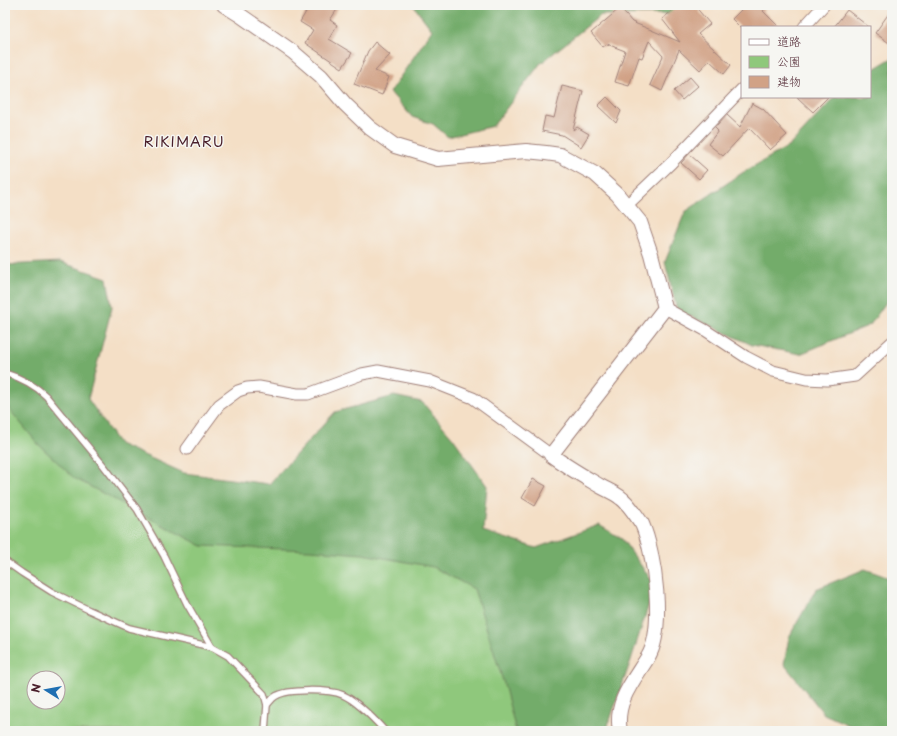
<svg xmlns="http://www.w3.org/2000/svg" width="897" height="736" font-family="'Playpen Sans','Klee One',sans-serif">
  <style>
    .green { fill: #8fc87b; stroke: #6c7453; fill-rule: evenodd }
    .forest { fill: #73ac6b; stroke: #5e664b }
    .building { fill: #d1a286 }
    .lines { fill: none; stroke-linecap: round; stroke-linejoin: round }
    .service-casing { stroke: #9f7f78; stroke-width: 8 }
    .minor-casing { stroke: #9f7f78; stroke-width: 13 }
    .tertiary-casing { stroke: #9f7f78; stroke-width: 16 }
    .service { stroke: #fff; stroke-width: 5.5 }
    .minor { stroke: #fff; stroke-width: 11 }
    .tertiary { stroke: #fff; stroke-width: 14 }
    .labels { text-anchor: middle; stroke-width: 3; stroke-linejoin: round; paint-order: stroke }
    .quarter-label { font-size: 14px; letter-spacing: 1px; fill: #4a1f2b; stroke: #f6f6f2 }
  </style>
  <rect width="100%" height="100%" fill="#f6f6f2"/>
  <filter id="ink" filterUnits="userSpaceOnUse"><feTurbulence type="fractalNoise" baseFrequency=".025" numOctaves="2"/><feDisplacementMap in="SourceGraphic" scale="8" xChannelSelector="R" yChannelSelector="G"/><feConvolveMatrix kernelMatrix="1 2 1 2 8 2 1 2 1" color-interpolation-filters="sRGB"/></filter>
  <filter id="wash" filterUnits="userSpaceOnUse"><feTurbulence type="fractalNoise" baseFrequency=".012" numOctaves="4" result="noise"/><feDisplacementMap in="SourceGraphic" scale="16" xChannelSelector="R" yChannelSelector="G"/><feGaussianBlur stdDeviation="0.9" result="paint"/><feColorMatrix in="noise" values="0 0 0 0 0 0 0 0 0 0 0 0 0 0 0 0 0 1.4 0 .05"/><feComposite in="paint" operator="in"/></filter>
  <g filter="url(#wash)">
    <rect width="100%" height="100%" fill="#f4dfc6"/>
    <path class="green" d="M5,325L142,486L512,572L569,731H5ZM34,678H58V702H34Z"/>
    <g class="forest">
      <path d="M413,5H687L672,14L601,15L540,64L493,126L448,137L433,124L412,117L390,92L432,30Z"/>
      <path d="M892,58V294L870,325L800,354L752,345L677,310L665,262L685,212L742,173L789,146L835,97H870V71Z"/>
      <path d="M60,262L107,278L112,307L88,399L119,444L184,473L269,484L335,412L394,396L422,402L453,438L487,486L483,531L536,548L599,525L622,539L655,585L631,660L606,731H516L504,684L474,589L433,567L363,554L310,550L202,546L74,478L38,444L5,404V265Z"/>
      <path d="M865,569L892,579V731H862L824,714L784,664L789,637L816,589Z"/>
    </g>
    <g id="blocks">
      <g class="building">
        <path d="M310,5H340L330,20L337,25L329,39L352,53L342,68L305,43L313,30L300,22Z"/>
        <path d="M679,5H694L710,24L698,34L731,65L724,74L709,60L700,70L679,50L662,91L650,85L663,56L649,41L642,58L639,57L629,86L615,82L625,51L607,44L603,47L591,33L620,8L632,22L680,42L662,19Z"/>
        <path d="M746,5H768L763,11L779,27H740L732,19Z"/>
        <path d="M892,9V45L875,33Z"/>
        <path d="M847,10L869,27H834Z"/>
        <path d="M375,42L390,55L375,71L389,77L382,95L354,84L368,51Z"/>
        <path d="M690,77L698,86L682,100L674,91Z"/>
        <path d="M562,86L583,91L573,130L577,127L589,134L581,147L562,135L542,131L545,116L554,118Z"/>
        <path d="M607,97L621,111L616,123L598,106Z"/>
        <path d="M797,97H828L813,112Z"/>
        <path d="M752,103L763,109L787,135L770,150L749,128L723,156L708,144L718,131L715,128L727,115L740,127Z"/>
        <path d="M689,154L707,170L699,179L681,163Z"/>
        <path d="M533,479L546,486L535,506L522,498Z"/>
      </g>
    </g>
  </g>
  <g filter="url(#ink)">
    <use href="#blocks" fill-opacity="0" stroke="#9f7f78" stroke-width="1"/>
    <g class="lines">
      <defs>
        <g id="service">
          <path d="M5,373C21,378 34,384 46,396L104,466L137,509L164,556L187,604L212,647"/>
          <path d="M5,561L22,573L52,592L89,610L129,628L212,647L228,656L264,694L267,705L265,731"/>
          <path d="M267,705C270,702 272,698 276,696C288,689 329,689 343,695C357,701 374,719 385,731"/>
        </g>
        <g id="minor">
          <path d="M804,27L824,5"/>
          <path d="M627,205L671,163L742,89"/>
          <path d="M665,308L705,330L746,357L773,371L806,379L827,380L855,376L892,342"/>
          <path d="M187,449L202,428L219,405L238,391L247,388L259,387L297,394H308L362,374L378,371L430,381L473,398L551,455"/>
        </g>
        <path id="tertiary" d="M224,5L240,15L293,52L321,76L345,104L370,128L395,146L438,159L526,151L546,153L560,155L595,174L617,194L640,222L651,254L665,308L551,455C567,467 583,476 600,486C607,490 615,493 621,498C627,502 638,518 642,524C655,553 665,629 648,657C634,680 614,702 620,731"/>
      </defs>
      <use href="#service" class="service-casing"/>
      <use href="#minor" class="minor-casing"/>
      <use href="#tertiary" class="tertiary-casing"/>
      <use href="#service" class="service"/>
      <use href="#minor" class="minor"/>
      <use href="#tertiary" class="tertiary"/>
    </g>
  </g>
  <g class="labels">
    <g class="quarter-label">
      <text x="184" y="147">RIKIMARU</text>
    </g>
  </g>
  <rect width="897" height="736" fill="none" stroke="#f6f6f2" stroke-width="20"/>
  <rect x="741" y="26" width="130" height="72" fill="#f6f6f2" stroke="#b1a0a2"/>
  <rect x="749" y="39" width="20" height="6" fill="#ffffff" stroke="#b1a0a2"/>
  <text x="777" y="46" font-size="12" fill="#4a1f2b">道路</text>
  <rect x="749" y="56" width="20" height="12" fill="#8fc87b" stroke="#b1a0a2"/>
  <text x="777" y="66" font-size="12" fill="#4a1f2b">公園</text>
  <rect x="749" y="76" width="20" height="12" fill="#d1a286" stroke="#b1a0a2"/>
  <text x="777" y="86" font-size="12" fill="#4a1f2b">建物</text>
  <g transform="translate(46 690) rotate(281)"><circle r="19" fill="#f6f6f2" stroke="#b1a0a2"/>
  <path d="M0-3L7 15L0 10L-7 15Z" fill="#1f6fb2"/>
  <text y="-6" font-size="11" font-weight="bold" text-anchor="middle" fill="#4a1f2b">N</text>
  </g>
</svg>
